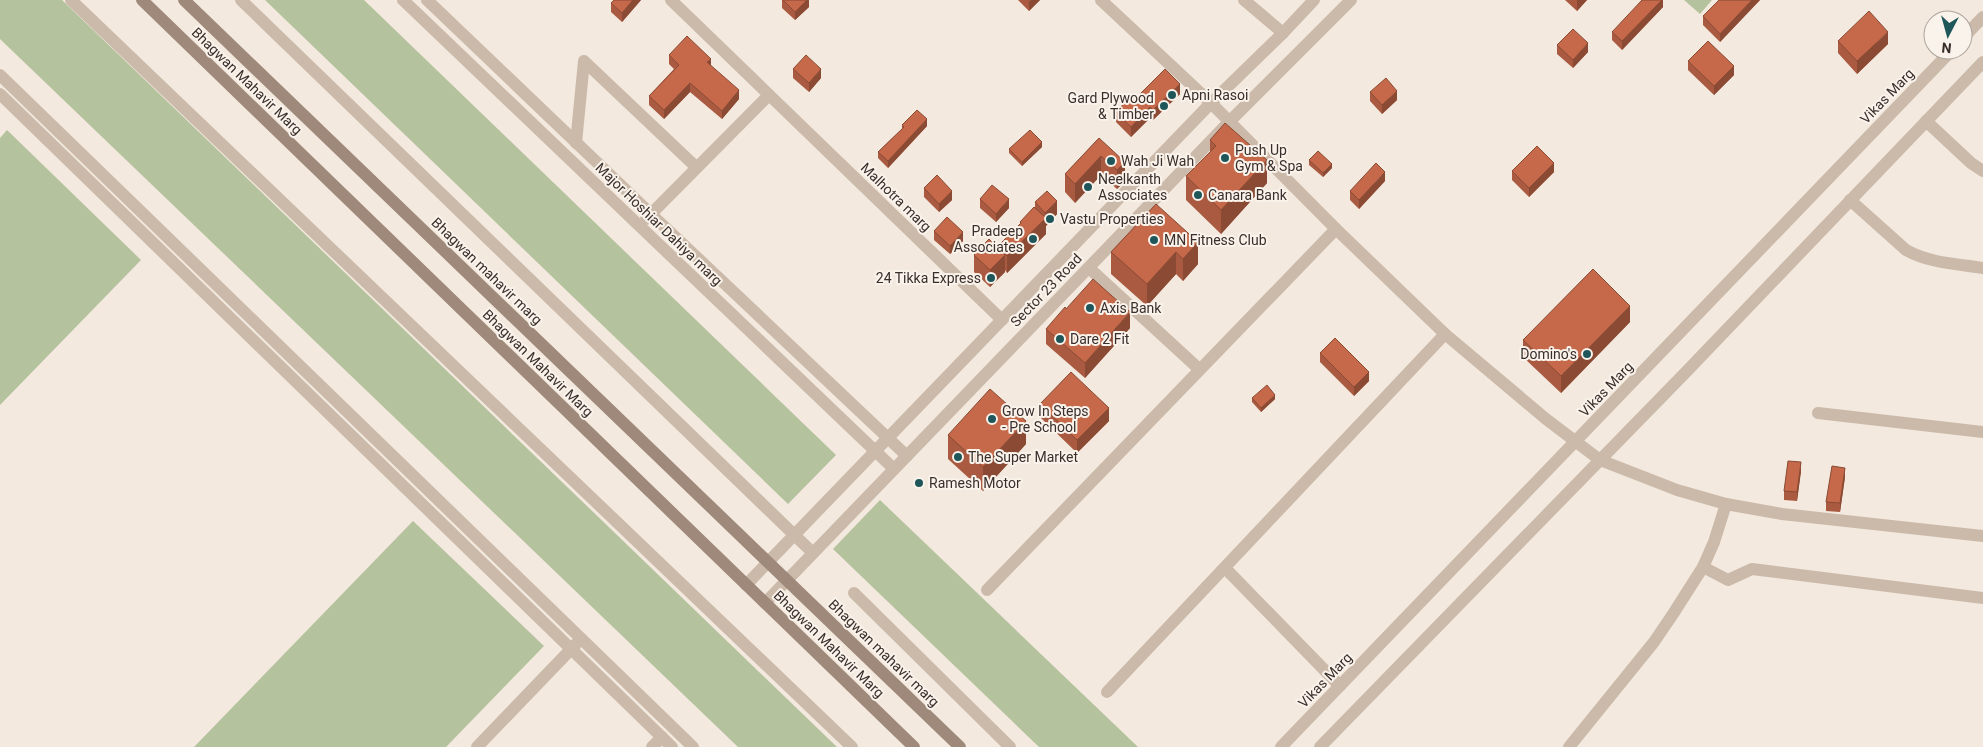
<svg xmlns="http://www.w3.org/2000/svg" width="1983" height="747" font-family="Roboto,sans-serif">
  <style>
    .green { fill: #b5c29e }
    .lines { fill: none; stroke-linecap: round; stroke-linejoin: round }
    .minor { stroke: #cbbaaa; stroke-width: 12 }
    .tertiary { stroke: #cbbaaa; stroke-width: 12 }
    .secondary { stroke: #9f897b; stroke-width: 12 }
    .wall { fill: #a95a40 }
    .shaded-wall { fill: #8a4a34 }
    .building { fill: #c5694a; stroke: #8a4a34 }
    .poi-dot { fill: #1f565a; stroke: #faf3eb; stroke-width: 2 }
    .labels { text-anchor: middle; stroke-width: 4; stroke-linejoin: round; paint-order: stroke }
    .street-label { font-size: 14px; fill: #392e2a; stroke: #faf3eb }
    .poi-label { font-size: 14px; fill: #392e2a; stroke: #faf3eb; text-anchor: start }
  </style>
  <rect width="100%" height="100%" fill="#f3e9de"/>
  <g class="green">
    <path d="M0,0H62L837,747H738L0,39Z"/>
    <path d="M265,0H364L836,455L788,504Z"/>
    <path d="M1684,0H1712L1700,14Z"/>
    <path d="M7,130L141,260L0,405V138Z"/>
    <path d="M880,500L1138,747H1039L833,549Z"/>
    <path d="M413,521L544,646L446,747H194Z"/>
  </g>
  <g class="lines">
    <g class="minor">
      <path d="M71,0L852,747"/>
      <path d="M241,0L813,553"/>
      <path d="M403,0L894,469"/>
      <path d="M427,0L651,214L907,456"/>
      <path d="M671,0L1002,320"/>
      <path d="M1101,0L1211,103L1336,229L1445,334L1546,419L1600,460L1677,490L1726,504L1782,514L1983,536"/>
      <path d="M1244,0L1283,33"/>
      <path d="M0,75L693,747"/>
      <path d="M0,94L672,747"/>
      <path d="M1926,121L1971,163L1983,171"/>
      <path d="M576,143L584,61L696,167"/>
      <path d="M1850,200L1906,250C1929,263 1957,264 1983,268"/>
      <path d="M646,219L769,95"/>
      <path d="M1089,268L1199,369"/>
      <path d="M1818,413L1983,432"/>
      <path d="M1703,567L1728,580L1752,569L1983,598"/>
      <path d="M1225,568L1340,686"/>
      <path d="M987,590L1336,229"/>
      <path d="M854,593L1010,747"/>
      <path d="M1107,692L1445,334"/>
      <path d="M477,747L576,644"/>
      <path d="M652,747L662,737"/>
      <path d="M1569,747L1654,642L1673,614L1703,567L1714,542L1726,504"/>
    </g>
    <g class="tertiary">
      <path d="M1963,38L1983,17"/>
      <path d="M746,585L1211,103L1283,33L1314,0"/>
      <path d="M765,603L1230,121L1351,0"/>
      <path d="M1281,747L1952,50"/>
      <path d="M1320,747L1686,372L1983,62"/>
    </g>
    <g class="secondary">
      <path d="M142,0L914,747"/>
      <path d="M184,0L960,747"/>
    </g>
  </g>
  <g class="wall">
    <path d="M641,0L622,22L611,12V3Z"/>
    <path d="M782,0H809V7L795,20L782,8Z"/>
    <path d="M1018,0H1040L1029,11Z"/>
    <path d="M1565,0H1587L1577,11Z"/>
    <path d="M1663,0V7L1622,50L1612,40V32Z"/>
    <path d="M1760,0L1720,42L1703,25V16Z"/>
    <path d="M1838,41L1888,44L1857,74L1838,53Z"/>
    <path d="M1557,45L1588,52L1573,68L1557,54Z"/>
    <path d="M669,55L711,66L739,99L722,119L690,92L664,119L649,105V96L674,69L669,64Z"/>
    <path d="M1688,61L1734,75L1714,95L1688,70Z"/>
    <path d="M793,69L821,78L809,92L793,78Z"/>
    <path d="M1370,92L1397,100L1382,114L1370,101Z"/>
    <path d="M1180,94L1153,120L1150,118L1131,137L1116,122V112L1136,98Z"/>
    <path d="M902,125L927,126L888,168L878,158V152L902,129Z"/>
    <path d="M1099,138L1125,181L1117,189L1101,175L1075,203L1065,192V174Z"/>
    <path d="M1210,140L1267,183L1221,234L1186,200V176L1210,153Z"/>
    <path d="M1042,147L1022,166L1009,153V149Z"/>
    <path d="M1309,160L1332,168L1323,177L1309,165Z"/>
    <path d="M1512,171L1554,172L1529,197L1512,180Z"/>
    <path d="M1385,181L1359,209L1350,200V191Z"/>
    <path d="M924,188L952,200L939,212L924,197Z"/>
    <path d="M980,199L1009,208L996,222L980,208Z"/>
    <path d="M1035,202L1057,214L1046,226V234L1007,273L1005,270V272L990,287L974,272V255L998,248V246L1020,224V222L1035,208Z"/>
    <path d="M1156,204L1198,264L1183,281L1176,274L1147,306L1111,274V252Z"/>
    <path d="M934,231L963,241L950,254L934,240Z"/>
    <path d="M1066,309L1130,328L1085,378L1046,344V329Z"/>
    <path d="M1630,322L1561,393L1523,357V340Z"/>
    <path d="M1320,353L1369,381L1354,396L1320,362Z"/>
    <path d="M1252,398L1275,399L1261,412L1252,402Z"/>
    <path d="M1040,404L1109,421L1077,453L1040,417Z"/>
    <path d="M948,435L1026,444L983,491L948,459Z"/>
    <path d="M1801,471L1797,501L1784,500V491Z"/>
    <path d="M1845,477L1840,512L1826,511V502Z"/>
  </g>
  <g class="shaded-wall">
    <path d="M633,0H641L622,22V13Z"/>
    <path d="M807,0H809V7L795,20V12Z"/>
    <path d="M1031,0H1040L1029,11V2Z"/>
    <path d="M1577,0H1587L1577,11Z"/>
    <path d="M1662,0H1663V7L1622,50V41Z"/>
    <path d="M1752,0H1760L1720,42V34Z"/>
    <path d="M1888,32V44L1857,74V61Z"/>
    <path d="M1588,43V52L1573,68V60Z"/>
    <path d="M711,59V67L707,62Z"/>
    <path d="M1734,66V75L1714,95V86Z"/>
    <path d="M821,69V78L809,92V83Z"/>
    <path d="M690,83V92L664,119V110Z"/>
    <path d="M1180,84V94L1153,120V110Z"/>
    <path d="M739,90V99L722,119V111Z"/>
    <path d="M1397,91V100L1382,114V105Z"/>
    <path d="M1150,107V118L1131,137V127Z"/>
    <path d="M927,119V126L888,168V161Z"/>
    <path d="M1042,142V147L1022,166V162Z"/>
    <path d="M1101,156V175L1075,203V184Z"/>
    <path d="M1267,160V183L1221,234V210Z"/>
    <path d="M1125,162V181L1117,189V170Z"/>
    <path d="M1554,163V172L1529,197V188Z"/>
    <path d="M1332,164V168L1323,177V173Z"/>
    <path d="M1385,172V181L1359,209V200Z"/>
    <path d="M952,191V200L939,212V204Z"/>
    <path d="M1009,199V208L996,222V214Z"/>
    <path d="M1057,201V214L1046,226V234L1007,273V256L1045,218V213Z"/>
    <path d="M963,232V241L950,254V246Z"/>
    <path d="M1198,242V264L1183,281V259Z"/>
    <path d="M1176,252V274L1147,306V284Z"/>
    <path d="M1005,255V272L990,287V270Z"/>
    <path d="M1630,306V322L1561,393V376Z"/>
    <path d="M1130,312V328L1085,378V363Z"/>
    <path d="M1369,372V381L1354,396V387Z"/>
    <path d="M1275,395V399L1261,412V408Z"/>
    <path d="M1109,408V421L1077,453V440Z"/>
    <path d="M1026,421V444L983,491V467Z"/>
    <path d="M1801,462V471L1797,501V492Z"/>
    <path d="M1845,468V477L1840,512V503Z"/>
  </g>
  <g class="building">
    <path d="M614,0H633L622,13L611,3Z"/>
    <path d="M783,0H807L795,12Z"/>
    <path d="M1642,0H1662L1622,41L1612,32Z"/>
    <path d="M1719,0H1752L1720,34L1703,16Z"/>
    <path d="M1869,11L1888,32L1857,61L1838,41Z"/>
    <path d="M1573,29L1588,43L1573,60L1557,45Z"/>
    <path d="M687,36L711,59L707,62L739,90L722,111L690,83L664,110L649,96L679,65L669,55Z"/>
    <path d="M1708,41L1734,66L1714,86L1688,61Z"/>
    <path d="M806,55L821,69L809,83L793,69Z"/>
    <path d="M1165,69L1180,84L1153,110L1150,107L1131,127L1116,112L1132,95L1136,98Z"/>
    <path d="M1386,78L1397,91L1382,105L1370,92Z"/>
    <path d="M917,110L927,119L888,161L878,152L904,127L902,125Z"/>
    <path d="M1225,123L1267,160L1221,210L1186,176L1216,146L1210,140Z"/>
    <path d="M1030,130L1042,142L1022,162L1009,149Z"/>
    <path d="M1099,138L1125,162L1117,170L1101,156L1075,184L1065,174Z"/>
    <path d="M1537,146L1554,163L1529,188L1512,171Z"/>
    <path d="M1318,151L1332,164L1323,173L1309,160Z"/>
    <path d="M1376,163L1385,172L1359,200L1350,191Z"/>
    <path d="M937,175L952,191L939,204L924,188Z"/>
    <path d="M992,185L1009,199L996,214L980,199Z"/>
    <path d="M1047,191L1057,201L1045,213L1035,202Z"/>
    <path d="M1156,204L1198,242L1183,259L1176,252L1147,284L1111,252Z"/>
    <path d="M1034,207L1046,218L1007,256L998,246L1021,223L1020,222Z"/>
    <path d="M947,217L963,232L950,246L934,231Z"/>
    <path d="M989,239L1005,255L990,270L974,255Z"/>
    <path d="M1593,269L1630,306L1561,376L1523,340Z"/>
    <path d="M1093,279L1130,312L1085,363L1046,329L1065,307L1066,309Z"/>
    <path d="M1335,338L1369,372L1354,387L1320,353Z"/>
    <path d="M1071,372L1109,408L1077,440L1040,404Z"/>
    <path d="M1267,385L1275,395L1261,408L1252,398Z"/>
    <path d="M990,389L1026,421L983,467L948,435Z"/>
    <path d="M1788,461L1801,462L1797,492L1784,491Z"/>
    <path d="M1832,466L1845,468L1840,503L1826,502Z"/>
  </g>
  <g class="poi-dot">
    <circle cx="1172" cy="95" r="5"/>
    <circle cx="1164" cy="106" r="5"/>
    <circle cx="1225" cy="158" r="5"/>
    <circle cx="1111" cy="161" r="5"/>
    <circle cx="1088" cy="187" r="5"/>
    <circle cx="1198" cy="195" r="5"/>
    <circle cx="1050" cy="219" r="5"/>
    <circle cx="1033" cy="239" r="5"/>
    <circle cx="1154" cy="240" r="5"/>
    <circle cx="991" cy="278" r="5"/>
    <circle cx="1090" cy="308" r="5"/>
    <circle cx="1060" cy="339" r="5"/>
    <circle cx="1587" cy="354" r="5"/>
    <circle cx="992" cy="419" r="5"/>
    <circle cx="958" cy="457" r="5"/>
    <circle cx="919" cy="483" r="5"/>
  </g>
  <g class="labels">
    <g class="street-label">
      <text transform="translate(247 81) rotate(44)" y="5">Bhagwan Mahavir Marg</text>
      <text transform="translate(1887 96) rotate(-46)" y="5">Vikas Marg</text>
      <text transform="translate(896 197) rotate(44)" y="5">Malhotra marg</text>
      <text transform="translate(659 224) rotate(44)" y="5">Major Hoshiar Dahiya marg</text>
      <text transform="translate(487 271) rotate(44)" y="5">Bhagwan mahavir marg</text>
      <text transform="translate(1046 290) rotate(-46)" y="5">Sector 23 Road</text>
      <text transform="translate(538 363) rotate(44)" y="5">Bhagwan Mahavir Marg</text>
      <text transform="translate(1606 389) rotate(-46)" y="5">Vikas Marg</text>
      <text transform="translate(829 644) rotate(44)" y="5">Bhagwan Mahavir Marg</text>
      <text transform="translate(884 653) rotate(44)" y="5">Bhagwan mahavir marg</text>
      <text transform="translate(1325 680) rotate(-46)" y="5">Vikas Marg</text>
    </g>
    <g class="poi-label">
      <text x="1182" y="100">Apni Rasoi</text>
      <text x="1154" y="103" text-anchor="end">Gard Plywood<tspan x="1154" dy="16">&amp; Timber</tspan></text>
      <text x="1235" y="155">Push Up<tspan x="1235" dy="16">Gym &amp; Spa</tspan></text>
      <text x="1121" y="166">Wah Ji Wah</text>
      <text x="1098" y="184">Neelkanth<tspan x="1098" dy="16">Associates</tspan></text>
      <text x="1208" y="200">Canara Bank</text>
      <text x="1060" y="224">Vastu Properties</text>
      <text x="1023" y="236" text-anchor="end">Pradeep<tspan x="1023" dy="16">Associates</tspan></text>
      <text x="1164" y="245">MN Fitness Club</text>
      <text x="981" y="283" text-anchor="end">24 Tikka Express</text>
      <text x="1100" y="313">Axis Bank</text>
      <text x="1070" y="344">Dare 2 Fit</text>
      <text x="1577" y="359" text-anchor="end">Domino's</text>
      <text x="1002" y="416">Grow In Steps<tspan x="1002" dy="16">- Pre School</tspan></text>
      <text x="968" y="462">The Super Market</text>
      <text x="929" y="488">Ramesh Motor</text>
    </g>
  </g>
  <g transform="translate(1948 35) rotate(186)"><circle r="24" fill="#faf3eb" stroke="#ada49e"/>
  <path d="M0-4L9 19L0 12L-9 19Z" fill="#1f565a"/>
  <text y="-8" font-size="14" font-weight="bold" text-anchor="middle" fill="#392e2a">N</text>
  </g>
</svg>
